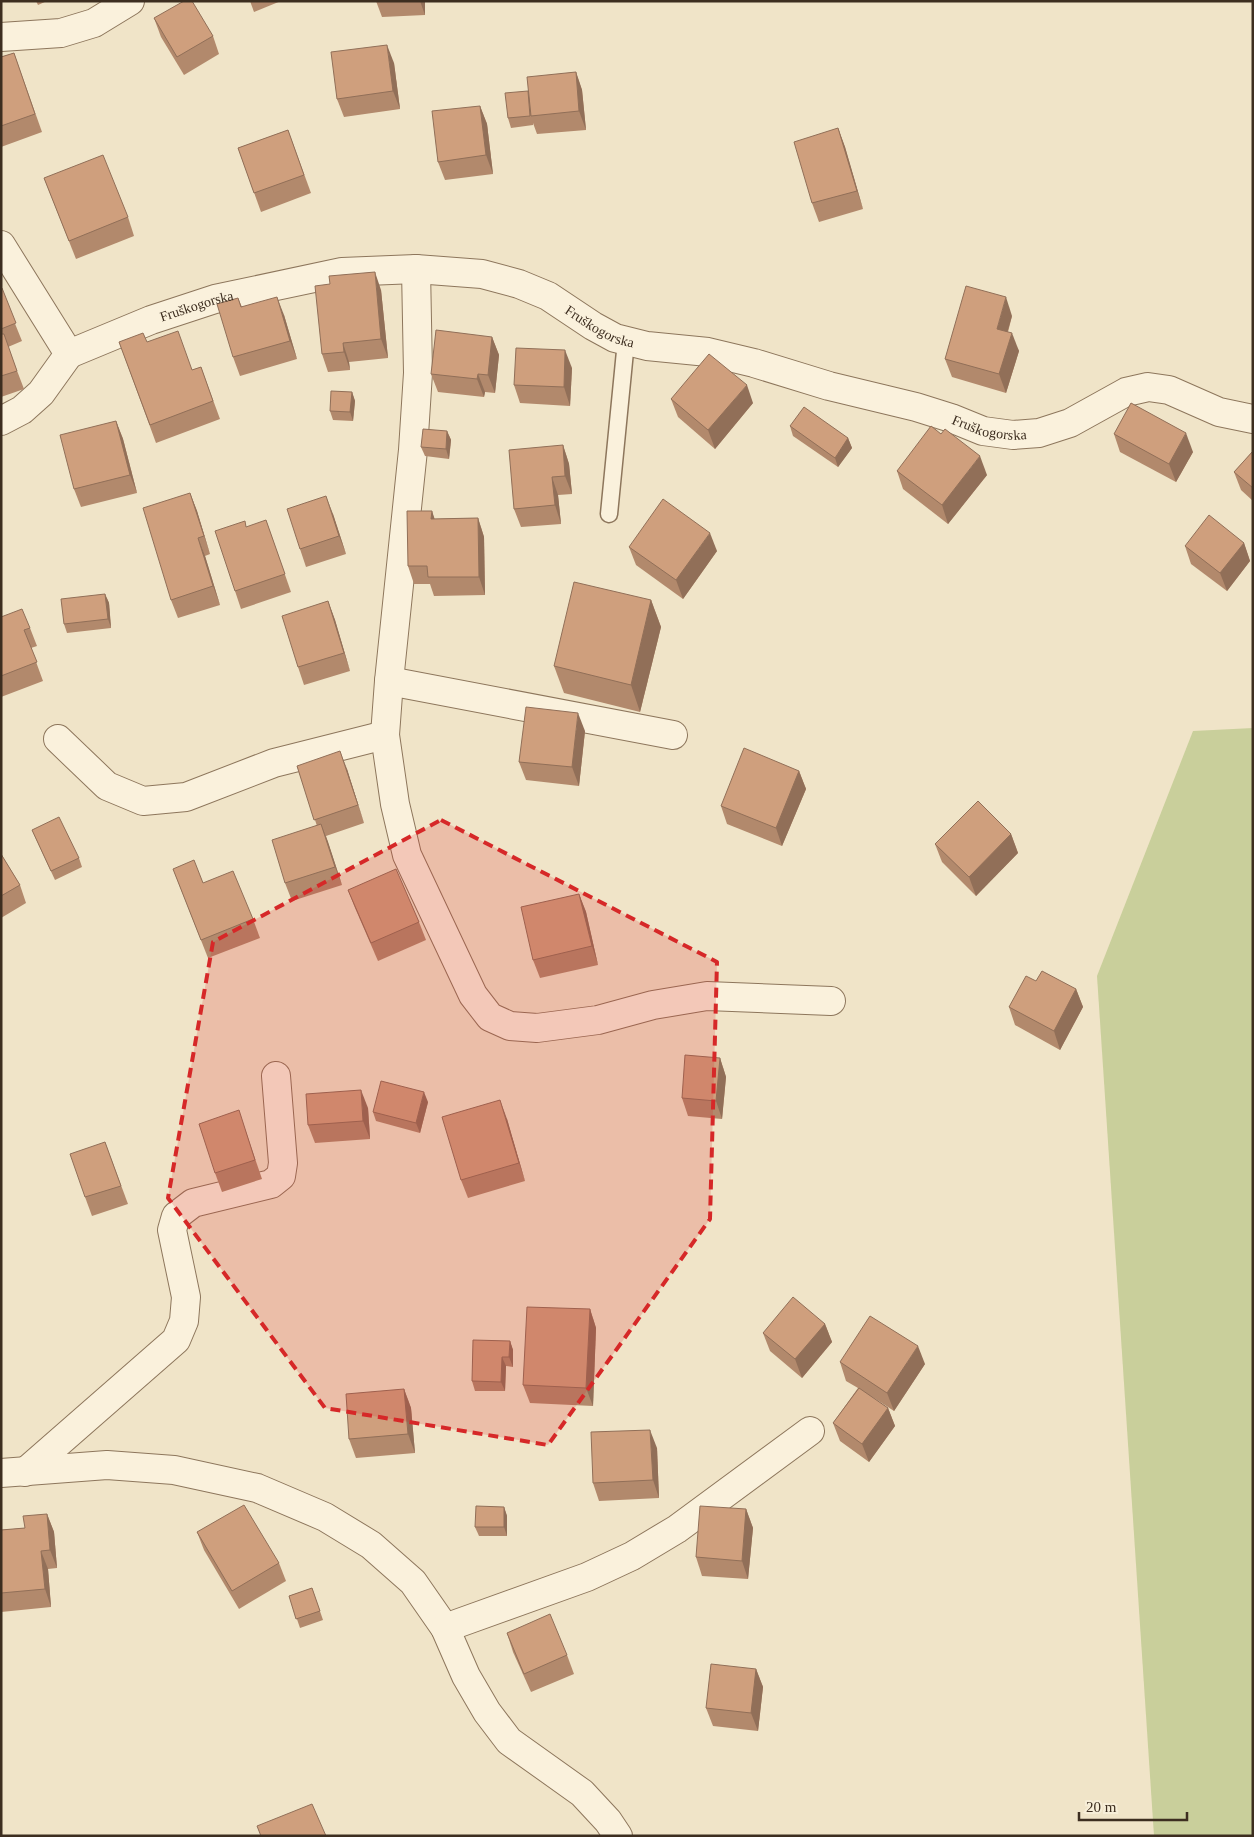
<svg xmlns="http://www.w3.org/2000/svg" width="1254" height="1837" font-family="Georgia,serif">
  <style>
    .green { fill: #c9cf9b }
    .lines { fill: none; stroke-linecap: round; stroke-linejoin: round }
    .service-casing { stroke: #8d765c; stroke-width: 19 }
    .minor-casing { stroke: #8d765c; stroke-width: 30 }
    .service { stroke: #faf1dc; stroke-width: 16 }
    .minor { stroke: #faf1dc; stroke-width: 28 }
    .wall { fill: #b2896c }
    .shaded-wall { fill: #916f58 }
    .building { fill: #cf9f7d; stroke: #916f58 }
    .marked { fill: #d62828; fill-opacity: 0.2; stroke: #d62828; stroke-width: 4; stroke-dasharray: 10 6; stroke-linejoin: round }
    .labels { text-anchor: middle; stroke-width: 4.5; stroke-linejoin: round; paint-order: stroke }
    .street-label { font-size: 14px; fill: #3d2e20; stroke: #f7eed8 }
  </style>
  <rect width="100%" height="100%" fill="#f0e4c8"/>
  <path class="green" d="M1253,728V1836H1154L1097,976L1193,731Z"/>
  <g class="lines">
    <defs>
      <path id="service" d="M609,514L626,341"/>
      <g id="minor">
        <path d="M1,37L61,33L94,23L130,1"/>
        <path id="s1" d="M1,245L69,354L151,320L215,299L342,272L416,269L482,274L519,284L548,296L593,326L615,338L647,346L708,352L754,363L829,386L916,407L951,418L983,431L1013,435L1039,433L1070,423L1126,392L1148,387L1169,390L1219,412L1253,419"/>
        <path d="M416,269L418,373L413,450L389,681L385,735L395,804L407,855L473,995L490,1017L510,1026L537,1028L598,1020L653,1005L707,996L831,1001"/>
        <path d="M1,421L22,410L41,393L69,354"/>
        <path d="M389,681L673,735"/>
        <path d="M58,739L107,786L143,801L186,797L274,763L385,735"/>
        <path d="M25,1472L176,1340L184,1321L186,1297L172,1230L176,1216L193,1203L271,1184L281,1176L283,1163L276,1076"/>
        <path d="M1,1473L107,1465L174,1470L257,1488L325,1517L371,1545L413,1582L445,1628L466,1676L487,1712L509,1741L582,1793L608,1821L618,1836"/>
        <path d="M445,1628L587,1577L632,1556L677,1529L810,1431"/>
      </g>
    </defs>
    <use href="#service" class="service-casing"/>
    <use href="#minor" class="minor-casing"/>
    <use href="#service" class="service"/>
    <use href="#minor" class="minor"/>
  </g>
  <g class="wall">
    <path d="M36,1H47L38,5Z"/>
    <path d="M250,1H281L254,12Z"/>
    <path d="M376,1H425V15L382,17Z"/>
    <path d="M154,18L213,36L219,54L184,75L161,37Z"/>
    <path d="M14,53L42,132L1,147V57Z"/>
    <path d="M394,63L400,109L344,117L337,99Z"/>
    <path d="M576,72L582,90L586,130L537,134L533,123V125L511,128L508,118L528,91Z"/>
    <path d="M480,106L487,124L493,174L445,180L438,162Z"/>
    <path d="M838,128L845,147L863,209L819,222L812,203Z"/>
    <path d="M288,130L311,193L261,212L238,148Z"/>
    <path d="M44,178L128,217L134,236L76,259Z"/>
    <path d="M1,289L22,341L8,347L24,389L1,397Z"/>
    <path d="M381,290L388,358L349,362L350,370L328,372L322,354Z"/>
    <path d="M238,298L242,307L284,315L297,359L240,376L233,357Z"/>
    <path d="M1012,316L1008,332L1019,351L1006,393L952,377L945,359Z"/>
    <path d="M492,337L499,355L495,393L485,392L484,397L438,392L431,374Z"/>
    <path d="M119,342H147L192,370L201,367L220,419L156,443Z"/>
    <path d="M572,368L570,406L520,403L514,385Z"/>
    <path d="M352,392L355,401L353,421L333,420L330,411Z"/>
    <path d="M671,399L753,403L715,449L678,417Z"/>
    <path d="M116,421L123,439L137,493L81,507L74,489Z"/>
    <path d="M790,426L848,438L852,448L838,467L793,436Z"/>
    <path d="M447,431L451,440L449,459L425,456L421,447Z"/>
    <path d="M1114,434L1193,452L1176,482L1120,452Z"/>
    <path d="M563,445L569,464L572,494L558,495L561,524L521,527L514,509Z"/>
    <path d="M1253,451V501L1241,490L1234,472Z"/>
    <path d="M897,471L987,475L948,524L903,489Z"/>
    <path d="M190,493L197,511L210,554L205,556L220,605L178,618L171,600Z"/>
    <path d="M432,511L434,519L478,518L484,537L485,595L434,596L430,584H414L408,566Z"/>
    <path d="M333,514L346,554L306,567L300,549Z"/>
    <path d="M266,520L291,592L241,609L235,591Z"/>
    <path d="M1244,543L1250,561L1227,591L1191,564L1185,546Z"/>
    <path d="M629,547L717,551L683,599L636,565Z"/>
    <path d="M105,594L109,603L111,628L67,633L64,624Z"/>
    <path d="M651,600L661,627L640,712L564,693L554,666Z"/>
    <path d="M328,601L335,620L350,671L304,685L298,667Z"/>
    <path d="M1,617L30,628L37,646L31,648L43,681L1,697Z"/>
    <path d="M585,731L579,786L526,780L519,762Z"/>
    <path d="M297,766L347,769L364,823L326,836L342,885L292,901L285,883L317,826Z"/>
    <path d="M799,771L806,789L782,846L727,824L721,806Z"/>
    <path d="M32,830L79,858L82,867L55,880L36,839Z"/>
    <path d="M1011,834L1018,853L976,896L942,862L935,844Z"/>
    <path d="M1,854L20,885L26,903L1,918Z"/>
    <path d="M173,869L253,919L260,938L208,958Z"/>
    <path d="M348,890L419,922L426,940L378,961L355,908Z"/>
    <path d="M579,894L586,912L598,965L540,978L533,960Z"/>
    <path d="M1036,981L1076,989L1083,1007L1060,1050L1015,1025L1009,1007Z"/>
    <path d="M720,1058L726,1077L722,1119L688,1116L682,1098Z"/>
    <path d="M428,1102L420,1133L376,1121L373,1112Z"/>
    <path d="M368,1108L370,1139L315,1143L308,1125Z"/>
    <path d="M507,1119L525,1181L468,1198L461,1180Z"/>
    <path d="M245,1129L262,1179L222,1192L215,1173Z"/>
    <path d="M105,1142L128,1204L92,1216L85,1197Z"/>
    <path d="M590,1309L596,1328L593,1406L530,1403L523,1385Z"/>
    <path d="M825,1324L832,1342L802,1378L770,1351L763,1333Z"/>
    <path d="M510,1341L513,1350V1367L506,1366L505,1391H475L472,1381Z"/>
    <path d="M840,1362L925,1364L894,1411L871,1396L888,1408L895,1426L869,1462L840,1441L833,1423L858,1388L846,1381Z"/>
    <path d="M404,1389L411,1408L415,1453L356,1458L349,1439Z"/>
    <path d="M657,1448L659,1498L599,1501L593,1483Z"/>
    <path d="M504,1507L507,1516V1536H479L475,1527Z"/>
    <path d="M746,1509L753,1528L748,1579L702,1576L696,1557Z"/>
    <path d="M47,1514L54,1532L57,1568L48,1569L51,1607L1,1612V1530L25,1528Z"/>
    <path d="M197,1532L279,1563L286,1581L239,1609L204,1550Z"/>
    <path d="M312,1588L323,1620L300,1628L289,1596Z"/>
    <path d="M507,1633L567,1655L574,1674L531,1692L513,1652Z"/>
    <path d="M756,1669L763,1687L758,1731L713,1726L706,1708Z"/>
  </g>
  <g class="shaded-wall">
    <path d="M420,1H425V15Z"/>
    <path d="M387,45L394,63L400,109L393,91Z"/>
    <path d="M576,72L582,90L586,130L579,111Z"/>
    <path d="M480,106L487,124L493,174L486,155Z"/>
    <path d="M838,128L845,147L863,209L857,191Z"/>
    <path d="M375,272L381,290L388,358L381,339Z"/>
    <path d="M277,297L284,315L297,359L290,341Z"/>
    <path d="M1006,297L1012,316L1003,347L997,329Z"/>
    <path d="M1012,333L1019,351L1006,393L999,374Z"/>
    <path d="M492,337L499,355L495,393L488,375Z"/>
    <path d="M343,343L349,362L350,370L344,352Z"/>
    <path d="M565,350L572,368L570,406L564,387Z"/>
    <path d="M478,374L485,392L484,397L477,379Z"/>
    <path d="M747,385L753,403L715,449L708,430Z"/>
    <path d="M352,392L355,401L353,421L350,412Z"/>
    <path d="M116,421L123,439L137,493L130,475Z"/>
    <path d="M447,431L451,440L449,459L446,449Z"/>
    <path d="M1186,433L1193,452L1176,482L1169,464Z"/>
    <path d="M848,438L852,448L838,467L835,458Z"/>
    <path d="M563,445L569,464L572,494L565,476Z"/>
    <path d="M980,456L987,475L948,524L942,505Z"/>
    <path d="M552,477L558,495L561,524L555,505Z"/>
    <path d="M190,493L197,511L210,554L204,536Z"/>
    <path d="M326,496L333,514L346,554L339,536Z"/>
    <path d="M432,511L438,529L431,519Z"/>
    <path d="M478,518L484,537L485,595L479,577Z"/>
    <path d="M710,533L717,551L683,599L676,580Z"/>
    <path d="M198,538L205,556L220,605L213,586Z"/>
    <path d="M1244,543L1250,561L1227,591L1220,573Z"/>
    <path d="M105,594L109,603L111,628L108,619Z"/>
    <path d="M651,600L661,627L640,712L631,685Z"/>
    <path d="M328,601L335,620L350,671L344,653Z"/>
    <path d="M578,713L585,731L579,786L572,767Z"/>
    <path d="M340,751L347,769L364,823Z"/>
    <path d="M799,771L806,789L782,846L776,828Z"/>
    <path d="M321,824L328,842L342,885L335,867Z"/>
    <path d="M1011,834L1018,853L976,896L969,877Z"/>
    <path d="M579,894L586,912L598,965L592,946Z"/>
    <path d="M1076,989L1083,1007L1060,1050L1054,1031Z"/>
    <path d="M720,1058L726,1077L722,1119L716,1101Z"/>
    <path d="M361,1090L368,1108L370,1139L363,1121Z"/>
    <path d="M424,1092L428,1102L420,1133L416,1123Z"/>
    <path d="M500,1100L507,1119L525,1181L519,1163Z"/>
    <path d="M590,1309L596,1328L593,1406L586,1388Z"/>
    <path d="M825,1324L832,1342L802,1378L795,1359Z"/>
    <path d="M510,1341L513,1350V1367L509,1357Z"/>
    <path d="M918,1346L925,1364L894,1411L887,1393Z"/>
    <path d="M502,1357L506,1366L505,1391L501,1382Z"/>
    <path d="M404,1389L411,1408L415,1453L408,1434Z"/>
    <path d="M888,1408L895,1426L869,1462L862,1444Z"/>
    <path d="M650,1430L657,1448L659,1498L653,1480Z"/>
    <path d="M504,1507L507,1516V1536L504,1527Z"/>
    <path d="M746,1509L753,1528L748,1579L742,1561Z"/>
    <path d="M47,1514L54,1532L57,1568L50,1550Z"/>
    <path d="M41,1551L48,1569L51,1607L45,1589Z"/>
    <path d="M756,1669L763,1687L758,1731L751,1713Z"/>
  </g>
  <g class="building">
    <path d="M184,1H192L213,36L177,57L154,18Z"/>
    <path d="M387,45L393,91L337,99L331,52Z"/>
    <path d="M14,53L35,114L1,126V57Z"/>
    <path d="M576,72L579,111L531,116L527,77Z"/>
    <path d="M528,91L530,116L508,118L505,93Z"/>
    <path d="M480,106L486,155L438,162L432,111Z"/>
    <path d="M838,128L857,191L812,203L794,142Z"/>
    <path d="M288,130L304,175L254,193L238,148Z"/>
    <path d="M103,155L128,217L69,241L44,178Z"/>
    <path d="M375,272L381,339L343,343L344,352L322,354L315,286L330,284L329,276Z"/>
    <path d="M966,286L1006,297L997,329L1012,333L999,374L945,359Z"/>
    <path d="M2,288L16,323L1,329V289Z"/>
    <path d="M277,297L290,341L233,357L217,304L238,298L241,307Z"/>
    <path d="M436,330L492,337L488,375L478,374L477,379L431,374Z"/>
    <path d="M178,331L192,370L201,367L213,401L150,425L119,342L143,333L147,342Z"/>
    <path d="M1,334H4L17,371L1,376Z"/>
    <path d="M516,348L565,350L564,387L514,385Z"/>
    <path d="M709,354L747,385L708,430L671,399Z"/>
    <path d="M331,391L352,392L350,412L330,411Z"/>
    <path d="M1131,403L1186,433L1169,464L1114,434Z"/>
    <path d="M804,407L848,438L835,458L790,426Z"/>
    <path d="M116,421L130,475L74,489L60,435Z"/>
    <path d="M931,426L941,434L945,429L980,456L942,505L897,471Z"/>
    <path d="M423,429L447,431L446,449L421,447Z"/>
    <path d="M563,445L565,476L552,477L555,505L514,509L509,450Z"/>
    <path d="M1253,451V488L1234,472Z"/>
    <path d="M190,493L204,536L198,538L213,586L171,600L143,508Z"/>
    <path d="M326,496L339,536L300,549L287,509Z"/>
    <path d="M663,499L710,533L676,580L629,547Z"/>
    <path d="M407,511H432L431,519L478,518L479,577H428L427,566H408Z"/>
    <path d="M1209,515L1244,543L1220,573L1185,546Z"/>
    <path d="M266,520L285,574L235,591L215,531L245,521L246,527Z"/>
    <path d="M574,582L651,600L631,685L554,666Z"/>
    <path d="M105,594L108,619L64,624L61,599Z"/>
    <path d="M328,601L344,653L298,667L282,616Z"/>
    <path d="M22,609L30,628L24,630L37,662L1,676V617Z"/>
    <path d="M526,707L578,713L572,767L519,762Z"/>
    <path d="M744,748L799,771L776,828L721,806Z"/>
    <path d="M340,751L358,805L314,820L297,766Z"/>
    <path d="M978,801L1011,834L969,877L935,844Z"/>
    <path d="M59,817L79,858L51,871L32,830Z"/>
    <path d="M321,824L335,867L285,883L272,840Z"/>
    <path d="M1,854L20,885L1,896Z"/>
    <path d="M194,860L203,883L233,871L253,919L201,940L173,869Z"/>
    <path d="M396,869L419,922L371,943L348,890Z"/>
    <path d="M579,894L592,946L533,960L521,907Z"/>
    <path d="M1042,971L1076,989L1054,1031L1009,1007L1026,976L1036,981Z"/>
    <path d="M685,1055L720,1058L716,1101L682,1098Z"/>
    <path d="M381,1081L424,1092L416,1123L373,1112Z"/>
    <path d="M361,1090L363,1121L308,1125L306,1094Z"/>
    <path d="M500,1100L519,1163L461,1180L442,1117Z"/>
    <path d="M239,1110L255,1160L215,1173L199,1124Z"/>
    <path d="M105,1142L121,1186L85,1197L70,1154Z"/>
    <path d="M793,1297L825,1324L795,1359L763,1333Z"/>
    <path d="M527,1307L590,1309L586,1388L523,1385Z"/>
    <path d="M870,1316L918,1346L887,1393L840,1362Z"/>
    <path d="M473,1340L510,1341L509,1357H502L501,1382L472,1381Z"/>
    <path d="M859,1388L888,1408L862,1444L833,1423Z"/>
    <path d="M404,1389L408,1434L349,1439L346,1394Z"/>
    <path d="M650,1430L653,1480L593,1483L591,1432Z"/>
    <path d="M244,1505L279,1563L232,1591L197,1532Z"/>
    <path d="M476,1506L504,1507V1527H475Z"/>
    <path d="M700,1506L746,1509L742,1561L696,1557Z"/>
    <path d="M47,1514L50,1550L41,1551L45,1589L1,1593V1530L25,1528L23,1516Z"/>
    <path d="M312,1588L320,1611L296,1619L289,1596Z"/>
    <path d="M550,1614L567,1655L524,1674L507,1633Z"/>
    <path d="M711,1664L756,1669L751,1713L706,1708Z"/>
    <path d="M312,1804L326,1836H261L257,1826Z"/>
  </g>
  <path class="marked" d="M441,820L717,962L710,1219L548,1445L325,1408L168,1198L213,942Z"/>
  <g class="labels">
    <g class="street-label">
      <text dy="5" stroke="none"><textPath href="#s1" startOffset="265">Fruškogorska</textPath></text>
      <text dy="5" stroke="none"><textPath href="#s1" startOffset="685">Fruškogorska</textPath></text>
      <text dy="5" stroke="none"><textPath href="#s1" startOffset="1090">Fruškogorska</textPath></text>
    </g>
  </g>
  <rect width="1254" height="1837" fill="none" stroke="#3d2e20" stroke-width="5"/>
  <path d="M1079 1812v8h108v-8" fill="none" stroke="#3d2e20" stroke-width="2.5"/>
  <text x="1086" y="1812" font-size="15" fill="#3d2e20" stroke="#f7eed8" stroke-width="4" paint-order="stroke">20 m</text>
</svg>
